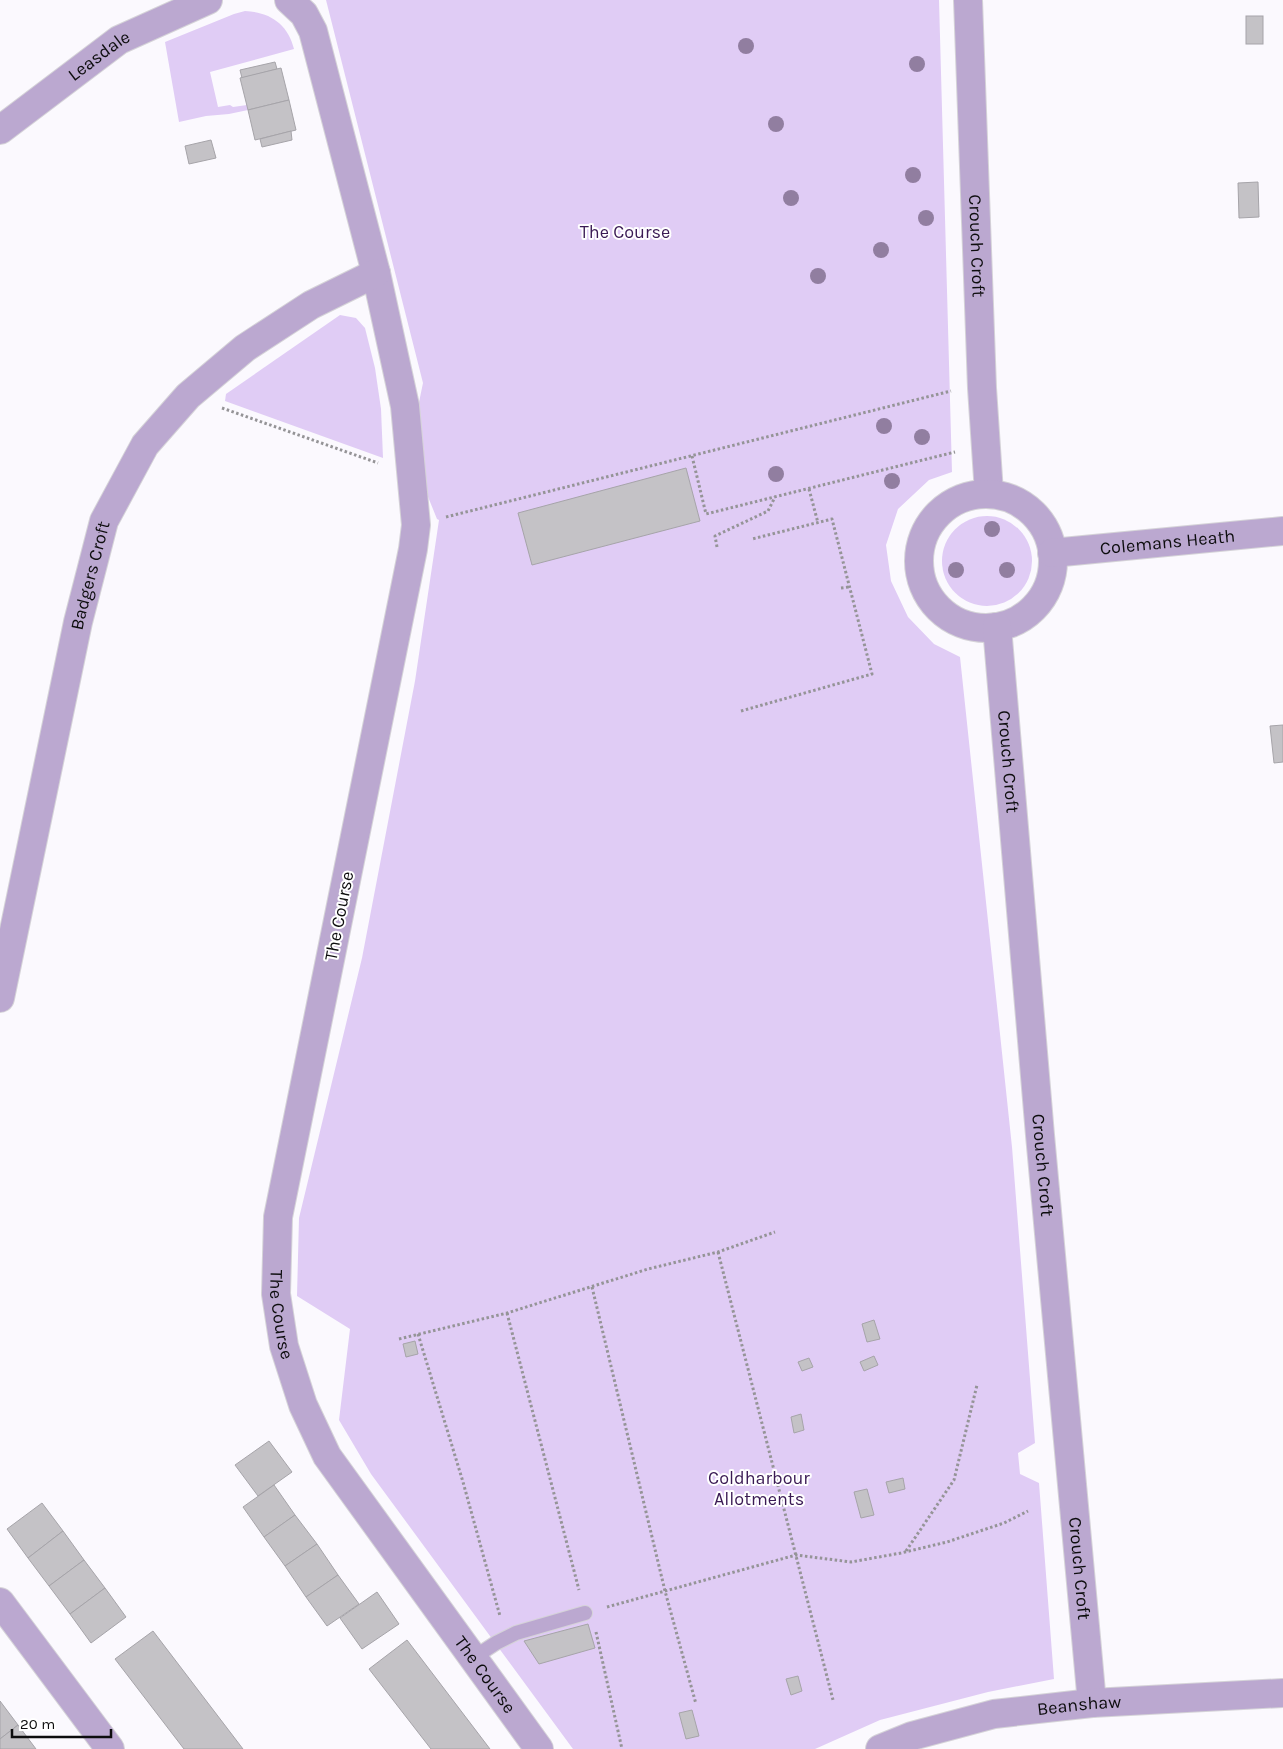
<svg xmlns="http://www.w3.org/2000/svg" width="1283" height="1749" font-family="Karla,sans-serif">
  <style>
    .green { fill: #e0ccf5 }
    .building { fill: #c4c2c6; stroke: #a6a4a9 }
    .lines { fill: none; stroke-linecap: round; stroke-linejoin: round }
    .service-casing { stroke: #d5d3d8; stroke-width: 16 }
    .minor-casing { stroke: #d5d3d8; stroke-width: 30 }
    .path { stroke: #959497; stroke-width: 3; stroke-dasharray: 2.5 2.5; stroke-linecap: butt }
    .service { stroke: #bba8d0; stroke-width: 14 }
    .minor { stroke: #bba8d0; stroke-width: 28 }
    .tree { fill: #917ea0 }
    .labels { text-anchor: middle; stroke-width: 4; stroke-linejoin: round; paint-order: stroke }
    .street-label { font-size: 18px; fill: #0d0d0e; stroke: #fff }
    .park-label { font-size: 18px; fill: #3a1a54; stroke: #fff }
  </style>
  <rect width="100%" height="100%" fill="#fbf9fe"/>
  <g class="green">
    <path d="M326,0H939L952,472L929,480L898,509L886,545L891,581L908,617L934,644L960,657L1012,1147L1035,1443L1018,1453L1020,1474L1039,1483L1054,1679L988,1692L880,1720L815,1749H573L371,1474L339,1420L350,1329L297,1296L299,1218L362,958L415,681L439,520L437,519L409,450L423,383Z"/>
    <path d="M245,11C270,12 288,24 294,49L210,72L218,107L230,105L233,107L247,105L248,110L229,114L206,116L179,122L165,42L234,14Z"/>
    <path d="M340,315L356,318L365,328L375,368L381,409L383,458L225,401L226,394Z"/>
    <circle cx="987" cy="561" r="45"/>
  </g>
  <g class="building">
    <rect x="1246" y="16" width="17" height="28"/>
    <path d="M275,62L277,69L242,78L240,70Z"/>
    <path d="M281,68L289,100L248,110L240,78Z"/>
    <path d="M289,100L296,130L255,140L248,110Z"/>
    <path d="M291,131L292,140L262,147L260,139Z"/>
    <path d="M211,140L216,158L189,164L185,146Z"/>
    <path d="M1258,182L1259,217L1239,218L1238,183Z"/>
    <path d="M686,468L700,521L532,565L518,513Z"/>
    <path d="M1283,725V762L1274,763L1270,726Z"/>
    <path d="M874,1320L880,1339L867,1342L862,1324Z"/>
    <path d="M415,1341L418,1354L406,1357L403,1344Z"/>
    <path d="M874,1356L878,1365L864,1371L860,1362Z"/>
    <path d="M809,1358L813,1367L802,1371L798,1362Z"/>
    <path d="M801,1414L804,1430L794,1433L791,1417Z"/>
    <path d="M269,1441L292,1472L258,1496L235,1465Z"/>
    <path d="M903,1478L905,1489L889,1493L886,1482Z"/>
    <path d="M274,1485L295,1515L264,1537L243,1507Z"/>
    <path d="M867,1489L874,1515L861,1518L854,1492Z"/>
    <path d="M42,1503L63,1531L28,1558L7,1529Z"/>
    <path d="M295,1515L317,1544L285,1566L264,1537Z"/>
    <path d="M63,1531L84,1560L49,1586L28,1558Z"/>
    <path d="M317,1544L338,1575L306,1597L285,1566Z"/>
    <path d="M84,1560L105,1588L70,1614L49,1586Z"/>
    <path d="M338,1575L359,1604L327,1626L306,1597Z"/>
    <path d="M105,1588L126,1617L91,1643L70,1614Z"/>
    <path d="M377,1592L399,1624L362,1649L340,1618Z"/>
    <path d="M588,1624L595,1648L539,1664L524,1641Z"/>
    <path d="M153,1631L243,1749H184L115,1659Z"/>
    <path d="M407,1640L490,1749H431L369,1669Z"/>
    <path d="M798,1676L802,1691L791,1695L786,1679Z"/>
    <path d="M0,1701L18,1725L0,1739Z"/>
    <path d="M692,1710L699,1736L686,1739L679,1713Z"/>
    <path d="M18,1725L36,1749H0V1739Z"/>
  </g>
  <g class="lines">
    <defs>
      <path id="service" d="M473,1658L496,1643L516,1633L585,1613"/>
      <g id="minor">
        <path id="s1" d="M289,0L304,14L313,31L376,273L405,406L416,525L413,549L278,1217L276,1294L284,1346L303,1405L327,1456L539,1749"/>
        <path id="s2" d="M968,0L982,388L989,493"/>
        <path id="s3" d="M0,130L119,40L208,0"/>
        <circle cx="986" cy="561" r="67"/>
        <path id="s4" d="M1052,553L1283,531"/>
        <path id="s5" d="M997,627L1040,1135L1092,1703"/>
        <path id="s6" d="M0,998L78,622L104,521L145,445L188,396L245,348L311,305L376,273"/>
        <path d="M0,1602L110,1749"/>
        <path id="s7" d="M880,1749L912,1736L994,1714L1092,1703L1283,1693"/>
      </g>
    </defs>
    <use href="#service" class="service-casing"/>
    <use href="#minor" class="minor-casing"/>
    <g class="path">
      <path d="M222,408L378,463"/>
      <path d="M692,456L706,514L955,452"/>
      <path d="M809,489L818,523"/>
      <path d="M446,517L951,391"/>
      <path d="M717,547L715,536L768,511L775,497"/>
      <path d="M841,588L849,587"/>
      <path d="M741,711L872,674L832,519L752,539"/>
      <path d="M718,1252L833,1700"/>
      <path d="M592,1287L665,1591L696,1704"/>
      <path d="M507,1313L579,1590"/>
      <path d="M418,1334L463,1482L500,1616"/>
      <path d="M399,1339L507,1313L648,1269L718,1252L775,1232"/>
      <path d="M906,1551L954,1480L977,1385"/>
      <path d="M607,1607L796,1555L851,1562L901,1553L947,1542L1004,1523L1028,1511"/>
      <path d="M596,1632L622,1749"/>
    </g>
    <use href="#service" class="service"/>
    <use href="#minor" class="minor"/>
  </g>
  <g class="tree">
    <circle cx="746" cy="46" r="8"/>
    <circle cx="917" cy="64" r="8"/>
    <circle cx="776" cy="124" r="8"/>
    <circle cx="913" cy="175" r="8"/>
    <circle cx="791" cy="198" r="8"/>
    <circle cx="926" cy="218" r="8"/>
    <circle cx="881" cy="250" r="8"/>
    <circle cx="818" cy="276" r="8"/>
    <circle cx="884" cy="426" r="8"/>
    <circle cx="922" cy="437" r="8"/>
    <circle cx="776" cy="474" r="8"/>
    <circle cx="892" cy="481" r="8"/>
    <circle cx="992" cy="529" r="8"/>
    <circle cx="956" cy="570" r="8"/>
    <circle cx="1007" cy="570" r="8"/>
  </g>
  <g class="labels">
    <g class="street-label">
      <text dy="6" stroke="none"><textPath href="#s3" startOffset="124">Leasdale</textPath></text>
      <text dy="6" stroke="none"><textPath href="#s2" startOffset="246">Crouch Croft</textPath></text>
      <text dy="6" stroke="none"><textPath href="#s4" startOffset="116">Colemans Heath</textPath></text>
      <text dy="6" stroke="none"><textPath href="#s6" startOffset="432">Badgers Croft</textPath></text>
      <text dy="6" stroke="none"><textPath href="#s5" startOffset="135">Crouch Croft</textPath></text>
      <text transform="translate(339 916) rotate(-79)" y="6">The Course</text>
      <text dy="6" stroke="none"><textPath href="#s5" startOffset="540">Crouch Croft</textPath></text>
      <text dy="6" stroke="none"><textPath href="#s1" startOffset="1349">The Course</textPath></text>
      <text dy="6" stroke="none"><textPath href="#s5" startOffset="945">Crouch Croft</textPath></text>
      <text dy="6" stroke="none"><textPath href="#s1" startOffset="1769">The Course</textPath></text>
      <text dy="6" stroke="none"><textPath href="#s7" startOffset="205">Beanshaw</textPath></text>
    </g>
    <g class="park-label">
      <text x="625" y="238">The Course</text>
      <text x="759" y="1484">Coldharbour<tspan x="759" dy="21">Allotments</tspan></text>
    </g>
  </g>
  <path d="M12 1729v8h99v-8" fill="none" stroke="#0d0d0e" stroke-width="2.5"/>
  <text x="20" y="1729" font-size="15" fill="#0d0d0e" stroke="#ffffff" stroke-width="4" paint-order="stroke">20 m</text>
</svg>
